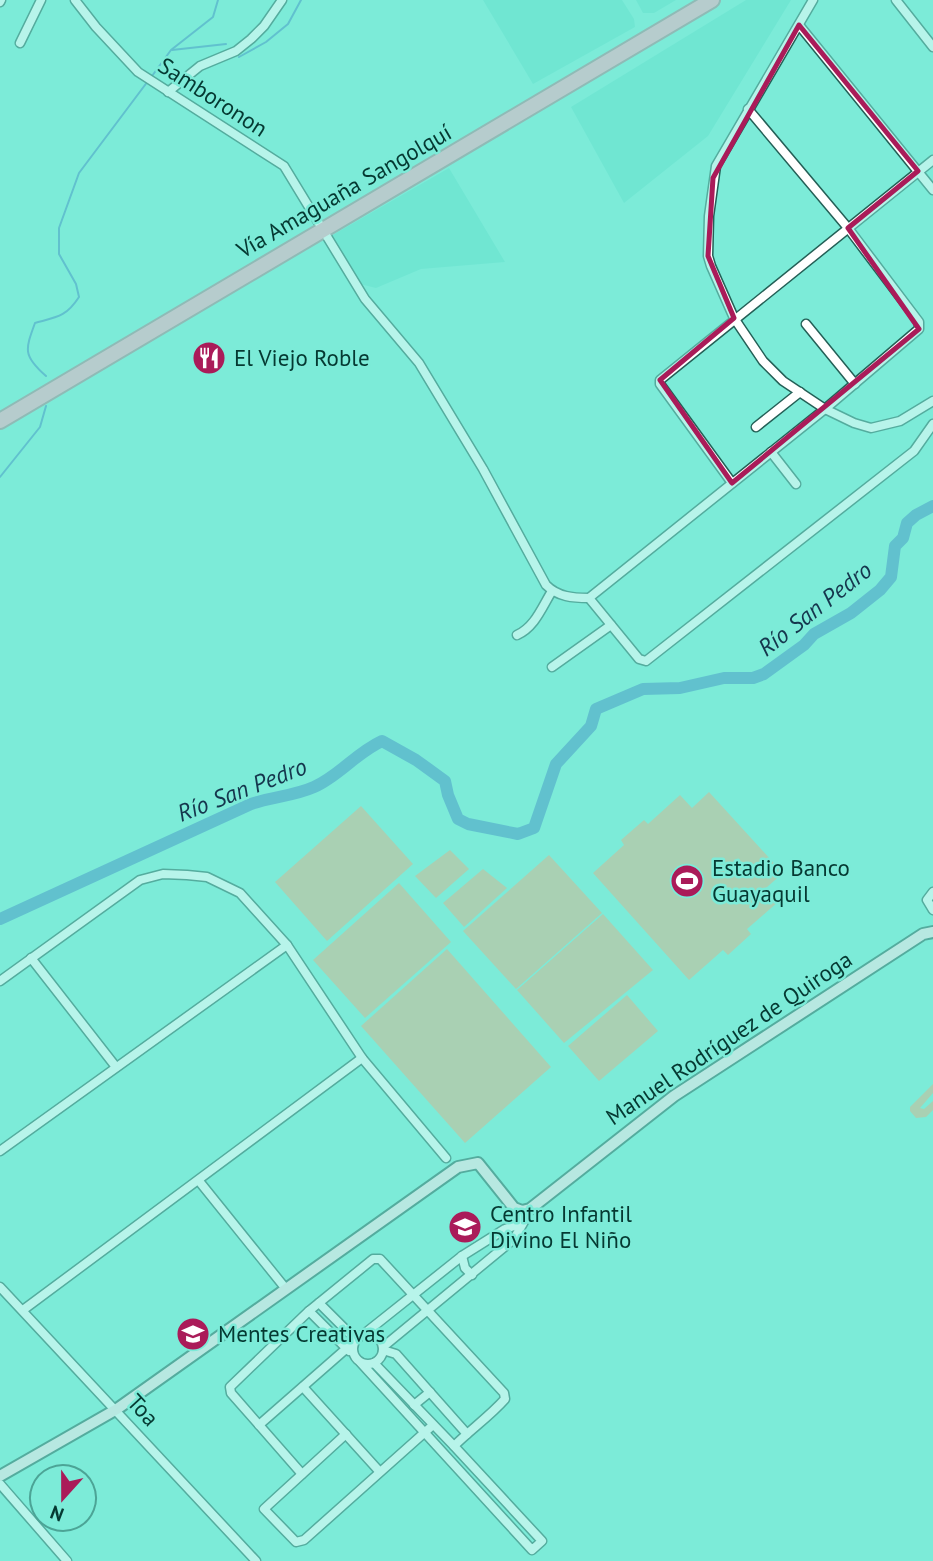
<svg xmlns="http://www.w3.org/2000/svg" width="933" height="1561" font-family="'PT Sans',sans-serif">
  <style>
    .built { fill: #63e0cb }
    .green { fill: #e0af86 }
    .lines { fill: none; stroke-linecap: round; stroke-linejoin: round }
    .stream { stroke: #418ec2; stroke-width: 2 }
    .river { stroke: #418ec2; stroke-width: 12 }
    .street-casing { stroke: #246057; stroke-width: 11 }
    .secondary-casing { stroke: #246057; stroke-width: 14 }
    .highway-casing { stroke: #a6808d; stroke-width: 18 }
    .street { stroke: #fff; stroke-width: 8 }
    .secondary { stroke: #fee4ec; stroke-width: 10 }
    .highway { stroke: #fda6be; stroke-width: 14 }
    .marked { fill: none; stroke: #aa1b59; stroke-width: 5; stroke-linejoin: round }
    .labels { text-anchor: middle; stroke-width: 5; stroke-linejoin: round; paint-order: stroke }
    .street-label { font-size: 23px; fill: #053932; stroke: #7cebd8 }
    .poi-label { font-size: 23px; fill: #053932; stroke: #7cebd8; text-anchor: start }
    .water-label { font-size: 24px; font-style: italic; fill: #15364d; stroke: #7cebd8 }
  </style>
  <rect width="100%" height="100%" fill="#7cebd8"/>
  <g class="built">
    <path d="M483,0H622L634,19L635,27L533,84Z"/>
    <path d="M636,0H676L654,13H643Z"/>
    <path d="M746,0H791L708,136L624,203L571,107Z"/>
    <path d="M449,168L505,262L421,269L376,288L360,284L331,236Z"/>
  </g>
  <g class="green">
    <path d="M709,792L783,873L766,888L778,902L747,929L751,934L728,955L723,950L689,980L593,873L624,845L621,840L644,820L648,824L680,795L692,808Z"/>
    <path d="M361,806L413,864L327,941L275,882Z"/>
    <path d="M450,850L469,869L436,898L415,876Z"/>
    <path d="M549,855L602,913L516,989L463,931Z"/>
    <path d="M483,869L507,888L464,927L443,903Z"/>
    <path d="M399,883L451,942L365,1018L313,960Z"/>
    <path d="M603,914L653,970L564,1043L517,990Z"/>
    <path d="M447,949L551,1067L465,1143L361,1026Z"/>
    <path d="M627,995L658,1031L599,1081L568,1046Z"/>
    <path d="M933,1084V1093L920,1108L924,1109L933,1101V1110L926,1117L916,1118L910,1111V1107Z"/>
  </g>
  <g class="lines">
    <g class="stream">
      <path d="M172,50L226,44"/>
      <path d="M239,57L266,42L288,24L301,0"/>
      <path d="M152,76L171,50L213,17L218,0"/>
      <path d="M46,376C23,356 25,350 35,323C57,317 66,317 79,297L76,284L59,254V228L79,173L148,81"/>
      <path d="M0,477L40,427L46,406"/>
    </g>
    <path class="river" d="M0,919L251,804C271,797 294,796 314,787C339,776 356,753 382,741L416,760L445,781L448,795L458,819L468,824L518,834L534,828L556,764L591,726L596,709L643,689L680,688L724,678H753L764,674L804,645L814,634L851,613L880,590L891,577L895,546L903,538L907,523L916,515L933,506"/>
    <defs>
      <g id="street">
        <path d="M75,0L96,27L138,72L284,166L365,299L419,363L483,469L546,585C558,597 573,598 589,598L825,409L919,329V322L848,228L748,109"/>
        <path d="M813,0L716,166L709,216L708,256L711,266L734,318L763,361L783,381L825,409L854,423L871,428L900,421L933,401"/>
        <path d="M896,0L933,47"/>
        <path d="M0,2L1,0"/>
        <path d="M799,25L933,190"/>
        <path d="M20,43L41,0"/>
        <path d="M168,92L200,66L236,51L251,39L264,26L282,0"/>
        <path d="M806,324L855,384"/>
        <path d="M756,427L800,392"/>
        <path d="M771,452L796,484"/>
        <path d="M732,483L660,384V380L933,160"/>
        <path d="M589,598L639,659L646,661L914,451L933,424"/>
        <path d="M517,635C535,627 542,607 552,591"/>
        <path d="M552,667L611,625"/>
        <path d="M933,892L927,900L933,910"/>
        <path d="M31,958L116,1067"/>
        <path d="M0,981L140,880L163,874L187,875L207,877L240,893L287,945L362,1058L446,1158"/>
        <path d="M0,1151L287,945"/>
        <path d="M199,1181L286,1289"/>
        <path d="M462,1256L465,1268L472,1275"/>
        <path d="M0,1287L256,1561"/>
        <path d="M319,1303L356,1340"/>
        <path d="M23,1310L362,1058"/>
        <path d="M309,1311L349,1351"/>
        <circle cx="368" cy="1349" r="15"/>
        <path d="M364,1334L462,1256L505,1229L517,1225L530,1209"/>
        <path d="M383,1347L514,1239L526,1218"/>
        <path d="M383,1350L396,1354L467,1434"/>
        <path d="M374,1363L454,1446"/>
        <path d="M303,1387L379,1471"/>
        <path d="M414,1405L430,1392"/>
        <path d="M259,1425L355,1341"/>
        <path d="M346,1434L264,1509L296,1542L304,1540L433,1425"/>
        <path d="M302,1474L231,1393L230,1387L309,1311L373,1259H380L504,1393L505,1399C490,1416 470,1430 454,1446L542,1541L532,1550L361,1363"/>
        <path d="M0,1484L67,1561"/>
      </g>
      <path id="secondary" d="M0,1476L117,1409L458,1167L478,1163L514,1208L522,1211L530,1209L674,1096L923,934L933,932"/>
      <path id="highway" d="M0,421L712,0"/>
    </defs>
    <use href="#street" class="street-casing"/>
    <use href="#secondary" class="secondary-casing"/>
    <use href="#highway" class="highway-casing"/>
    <use href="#street" class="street"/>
    <use href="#secondary" class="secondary"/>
    <use href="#highway" class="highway"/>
  </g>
  <path d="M0 0H933V1561H0ZM799,25L918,171L848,228L919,329L732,483L660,380L734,318L708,256L713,178Z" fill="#7cebd8" fill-opacity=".55" fill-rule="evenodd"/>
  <path class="marked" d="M799,25L918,171L848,228L919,329L732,483L660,380L734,318L708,256L713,178Z"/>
  <defs>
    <symbol id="restaurant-disc" viewBox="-11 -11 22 22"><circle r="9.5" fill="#aa1b59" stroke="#7cebd8"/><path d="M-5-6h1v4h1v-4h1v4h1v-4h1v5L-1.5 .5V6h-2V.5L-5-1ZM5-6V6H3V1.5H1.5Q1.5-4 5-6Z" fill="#fff"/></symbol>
    <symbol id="stadium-disc" viewBox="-11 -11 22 22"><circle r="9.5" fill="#aa1b59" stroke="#7cebd8"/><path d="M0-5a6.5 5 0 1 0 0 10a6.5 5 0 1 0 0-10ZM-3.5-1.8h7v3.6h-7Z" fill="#fff"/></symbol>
    <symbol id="school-disc" viewBox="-11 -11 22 22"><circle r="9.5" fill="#aa1b59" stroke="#7cebd8"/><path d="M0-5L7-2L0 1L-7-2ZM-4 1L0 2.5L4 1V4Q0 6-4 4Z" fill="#fff"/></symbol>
  </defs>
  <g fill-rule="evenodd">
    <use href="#restaurant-disc" x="190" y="339" width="38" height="38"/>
    <use href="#stadium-disc" x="668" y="862" width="38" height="38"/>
    <use href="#school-disc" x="446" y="1208" width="38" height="38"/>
    <use href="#school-disc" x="174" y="1315" width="38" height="38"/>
  </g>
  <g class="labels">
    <g class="street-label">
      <text transform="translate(213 97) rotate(33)" y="8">Samboronon</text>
      <text transform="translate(344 191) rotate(-30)" y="8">Vía Amaguaña Sangolquí</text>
      <text transform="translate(729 1038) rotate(-34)" y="8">Manuel Rodríguez de Quiroga</text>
      <text transform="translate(143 1410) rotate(47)" y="8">Toa</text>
    </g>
    <g class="poi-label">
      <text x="234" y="366">El Viejo Roble</text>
      <text x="712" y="876">Estadio Banco<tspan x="712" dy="26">Guayaquil</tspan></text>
      <text x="490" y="1222">Centro Infantil<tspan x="490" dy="26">Divino El Niño</tspan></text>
      <text x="218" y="1342">Mentes Creativas</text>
    </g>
    <g class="water-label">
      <text transform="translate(815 609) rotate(-38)" y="8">Río San Pedro</text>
      <text transform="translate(242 790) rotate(-21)" y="8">Río San Pedro</text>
    </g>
  </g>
  <g transform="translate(63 1498) rotate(201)"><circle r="33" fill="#7cebd8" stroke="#4ca496" stroke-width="2"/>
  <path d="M0-5L12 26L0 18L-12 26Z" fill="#aa1b59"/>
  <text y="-10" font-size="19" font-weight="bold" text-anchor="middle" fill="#053932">N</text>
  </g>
</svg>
